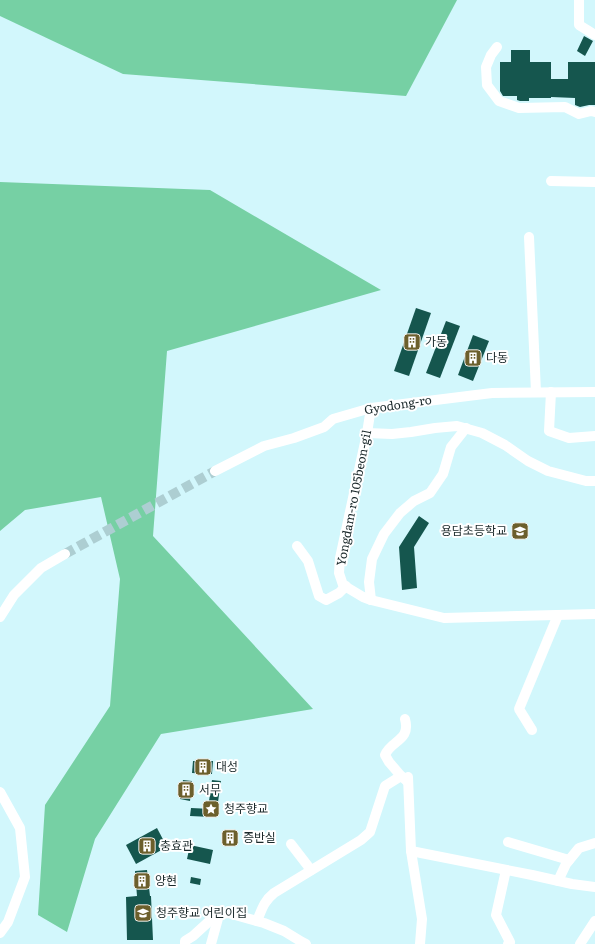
<svg xmlns="http://www.w3.org/2000/svg" width="595" height="944" font-family="Literata,'Noto Sans KR',serif">
  <style>
    .forest { fill: #76d0a4 }
    .building { fill: #15564e }
    .lines { fill: none; stroke-linecap: round; stroke-linejoin: round }
    .minor-tunnel { stroke: #adced2; stroke-width: 10; stroke-dasharray: 10 5; stroke-linecap: butt }
    .minor { stroke: #fff; stroke-width: 10 }
    .labels { text-anchor: middle; stroke-width: 4; stroke-linejoin: round; paint-order: stroke }
    .poi-label { font-size: 12px; fill: #1b292b; stroke: #fff; text-anchor: start }
    .street-label { font-size: 12px; fill: #1b292b; stroke: #fff }
  </style>
  <rect width="100%" height="100%" fill="#d2f7fc"/>
  <g class="forest">
    <path d="M0,0H457L406,96L123,74L0,16Z"/>
    <path d="M0,182L210,190L381,290L167,351L153,536L313,709L161,734L95,839L67,932L38,915L45,805L110,706L120,579L101,497L25,510L0,531Z"/>
  </g>
  <g class="building">
    <path d="M584,36L593,41L585,56L577,51Z"/>
    <path d="M511,50H530V62H551V79H568V62H595V105H589L580,107L575,105V98L551,97V98H529V101H520L517,100V96H503L500,91V62H511Z"/>
    <path d="M416,308L431,313L409,376L394,371Z"/>
    <path d="M446,321L460,326L440,378L426,373Z"/>
    <path d="M473,335L489,341L473,381L458,375Z"/>
    <path d="M419,516L429,523L414,547L417,588L402,590L399,547Z"/>
    <path d="M193,761H213L212,774L192,773Z"/>
    <path d="M183,780L192,781L190,801L180,799Z"/>
    <path d="M212,780L221,781L218,802L209,801Z"/>
    <path d="M191,808L212,809L211,817L190,816Z"/>
    <path d="M157,828L167,847L136,864L126,845Z"/>
    <path d="M190,845L213,850L210,864L187,859Z"/>
    <path d="M147,870L150,896H151L153,940H127L126,897L137,896L135,871Z"/>
    <path d="M191,877L201,879L200,885L190,883Z"/>
  </g>
  <g class="lines">
    <path class="minor-tunnel" d="M65,554L215,471"/>
    <g class="minor">
      <path d="M579,0V25L595,35"/>
      <path d="M497,47L491,55L486,67L487,85L499,101L519,108L565,107L579,114L591,111L595,112"/>
      <path d="M551,181L595,182"/>
      <path d="M529,237L536,392"/>
      <path d="M551,392L549,431L569,438L595,436"/>
      <path d="M371,408L367,433L340,558L339,573L343,585L363,597L371,600L444,618L595,614"/>
      <path d="M367,433L392,434L411,432L435,428L457,426L482,433L505,445L528,461L548,471L586,481H595"/>
      <path d="M215,471L264,446L294,438L324,427L333,419L371,408L492,393L595,392"/>
      <path d="M297,546L308,561L319,596L326,600L339,593L346,586"/>
      <path d="M371,600L369,582L372,559L384,534L400,513L414,501L430,493L443,474L451,447L466,428"/>
      <path d="M0,617L14,595L41,568L65,554"/>
      <path d="M532,730L519,709L558,615"/>
      <path d="M401,776L389,762L385,755C391,740 411,741 405,719"/>
      <path d="M408,777L411,851L422,919L420,944"/>
      <path d="M0,792L20,828L25,877L8,922L0,933"/>
      <path d="M508,842L569,860"/>
      <path d="M291,844L311,870"/>
      <path d="M411,851L532,875L572,884L595,887"/>
      <path d="M506,870L496,915L510,942L508,944"/>
      <path d="M558,881L566,864L579,848L595,843"/>
      <path d="M257,921C262,909 264,901 274,893L361,840L370,832L385,786L401,776L408,782"/>
      <path d="M185,944V941L193,936L215,916L228,913L264,923L284,931L302,942L306,944"/>
      <path d="M211,944L219,915"/>
      <path d="M580,944L595,921"/>
    </g>
  </g>
  <defs>
    <symbol id="building-square" viewBox="-11 -11 22 22"><rect x="-9" y="-9" width="18" height="18" rx="4" fill="#6c5f2c" stroke="#fff"/><path d="M-4-6H4V6H1V3H-1V6H-4ZM-2.5-4.3h1.7v1.8h-1.7ZM.8-4.3h1.7v1.8H.8ZM-2.5-1h1.7V.8h-1.7ZM.8-1h1.7V.8H.8Z" fill="#fff"/></symbol>
    <symbol id="school-square" viewBox="-11 -11 22 22"><rect x="-9" y="-9" width="18" height="18" rx="4" fill="#6c5f2c" stroke="#fff"/><path d="M0-5L7-2L0 1L-7-2ZM-4 1L0 2.5L4 1V4Q0 6-4 4Z" fill="#fff"/></symbol>
    <symbol id="sight-square" viewBox="-11 -11 22 22"><rect x="-9" y="-9" width="18" height="18" rx="4" fill="#6c5f2c" stroke="#fff"/><path d="M0-6L1.8-2.2L6-1.7L2.9 1.2L3.7 5.4L0 3.3L-3.7 5.4L-2.9 1.2L-6-1.7L-1.8-2.2Z" fill="#fff"/></symbol>
  </defs>
  <g fill-rule="evenodd">
    <use href="#building-square" x="402" y="332" width="20" height="20"/>
    <use href="#building-square" x="463" y="348" width="20" height="20"/>
    <use href="#school-square" x="510" y="521" width="20" height="20"/>
    <use href="#building-square" x="193" y="757" width="20" height="20"/>
    <use href="#building-square" x="176" y="780" width="20" height="20"/>
    <use href="#sight-square" x="201" y="799" width="20" height="20"/>
    <use href="#building-square" x="220" y="828" width="20" height="20"/>
    <use href="#building-square" x="137" y="836" width="20" height="20"/>
    <use href="#building-square" x="132" y="871" width="20" height="20"/>
    <use href="#school-square" x="133" y="903" width="20" height="20"/>
  </g>
  <g class="labels">
    <g class="poi-label">
      <text x="425" y="346">가동</text>
      <text x="486" y="362">다동</text>
      <text x="507" y="535" text-anchor="end">용담초등학교</text>
      <text x="216" y="771">대성</text>
      <text x="199" y="794">서무</text>
      <text x="224" y="813">청주향교</text>
      <text x="243" y="842">증반실</text>
      <text x="160" y="850">충효관</text>
      <text x="155" y="885">양현</text>
      <text x="156" y="917">청주향교 어린이집</text>
    </g>
    <g class="street-label">
      <text transform="translate(398 405) rotate(-9)" y="4">Gyodong-ro</text>
      <text transform="translate(354 498) rotate(-79)" y="4">Yongdam-ro 105beon-gil</text>
    </g>
  </g>
</svg>
